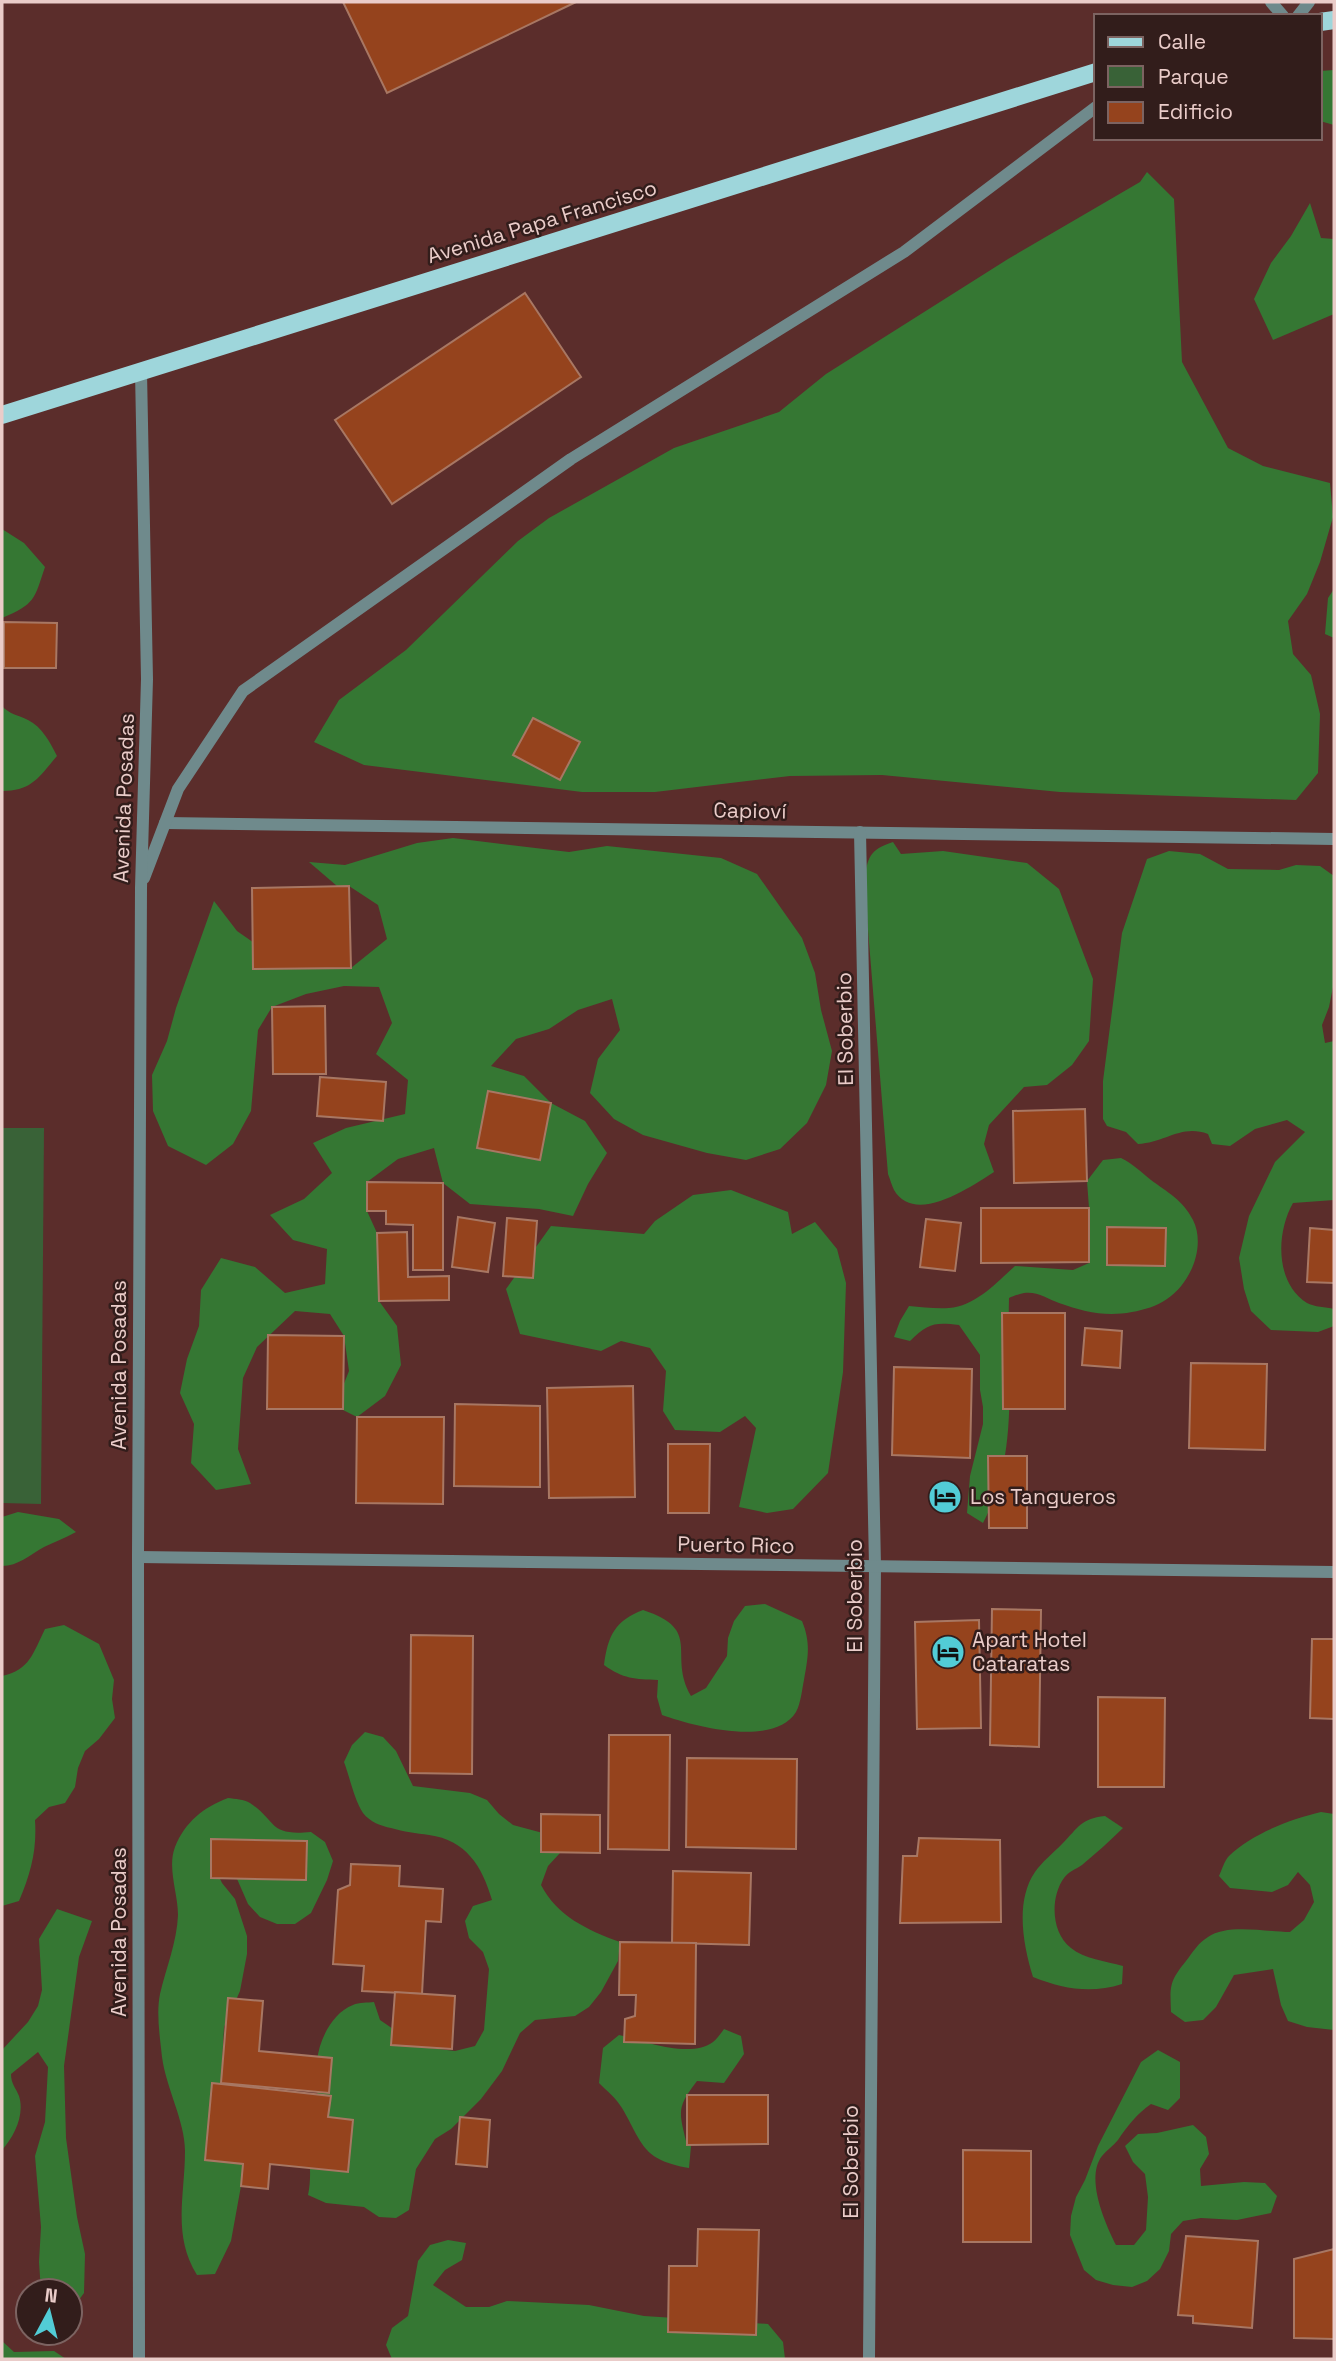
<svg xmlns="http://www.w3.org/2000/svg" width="1336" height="2361" font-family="'Space Grotesk',sans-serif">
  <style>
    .green { fill: #396237 }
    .forest { fill: #357733 }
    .building { fill: #95431d; stroke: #a87763; stroke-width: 2 }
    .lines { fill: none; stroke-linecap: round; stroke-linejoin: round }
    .minor { stroke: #6f8a8c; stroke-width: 12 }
    .major { stroke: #9ed6db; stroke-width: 18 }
    .labels { text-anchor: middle; stroke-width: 5; stroke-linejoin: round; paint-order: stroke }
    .street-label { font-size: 21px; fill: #eaccc9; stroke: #321d1b }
    .poi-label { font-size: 21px; fill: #eaccc9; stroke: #321d1b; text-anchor: start }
  </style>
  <rect width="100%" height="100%" fill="#5b2d2b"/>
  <path class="green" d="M2,1128H44L41,1504L2,1503Z"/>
  <g class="forest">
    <path d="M1334,70V125L1320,121V71Z"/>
    <path d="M1147,172L1174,199L1182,362L1228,448L1263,466L1330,483L1333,517L1320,562L1307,594L1288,621L1293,654L1311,675L1320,714L1318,773L1296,800L1060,792L882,775L790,776L655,792H582L364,765L314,742L339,700L406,650L518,541L549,518L674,448L779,412L826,374L1008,259L1140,182Z"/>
    <path d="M1310,203L1321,238L1334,239V314L1273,340L1254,299L1271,263L1291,236Z"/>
    <path d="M2,529L24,543L45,567C34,600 35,604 2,618Z"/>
    <path d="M1334,589V638L1325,634L1328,598Z"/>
    <path d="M2,706C9,714 18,715 28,720C42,727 50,742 57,756C39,777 32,791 2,791Z"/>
    <path d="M453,838L569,852L607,846L721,858L757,874L802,938L815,973L821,1010L832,1051L826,1085L807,1123L780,1149L746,1160L707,1153L643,1135L614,1119L590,1093L598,1059L620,1030L612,999L578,1010L549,1029L516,1039L491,1066L524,1076L551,1103L585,1121L607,1153L588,1184L573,1216L539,1209L470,1204L443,1183L434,1148L398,1159L367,1182V1211L377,1233L379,1301L397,1326L401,1365L385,1396L357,1417L335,1406L349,1371L344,1336L330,1314L295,1311L257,1347L243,1378L238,1449L251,1484L216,1490L191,1463L194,1424L180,1393L187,1359L199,1326L201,1290L221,1258L255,1267L285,1293L325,1284L327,1249L293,1240L270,1215L304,1199L332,1173L313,1143L346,1128L405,1114L408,1080L376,1054L392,1023L379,987L344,986L306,994L272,1007L258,1030L251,1111L233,1144L206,1165L168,1146L153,1111L152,1075L167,1041L176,1008L214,901L237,931L270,954L351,968L387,939L378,905L349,886H337L309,862L345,865L417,843Z"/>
    <path d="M893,842L901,854L943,851L1027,863L1059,889L1093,979L1089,1041L1072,1065L1047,1085L1024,1087L989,1125L984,1144L994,1172C972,1186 915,1226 894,1190C892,1186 890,1179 888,1174L864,881C868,857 869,850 893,842Z"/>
    <path d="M1169,851L1200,854L1228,869L1279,870L1296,865L1320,866L1334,876V982L1329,1007L1322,1025L1325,1043L1334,1041V1200L1293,1203C1276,1233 1275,1283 1307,1303C1314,1307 1326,1307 1334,1309V1326L1318,1332L1271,1330L1251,1311L1244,1289L1239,1258L1249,1216L1275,1162L1305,1132L1287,1120L1255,1129L1230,1146L1212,1144L1208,1134C1181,1124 1165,1143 1138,1144L1126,1132L1107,1126L1103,1119V1081L1122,933L1147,859Z"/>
    <path d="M1121,1158C1133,1164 1141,1172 1151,1180C1167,1192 1183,1200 1193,1220C1206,1246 1191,1283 1167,1299C1157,1306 1144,1310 1132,1312C1106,1317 1084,1312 1059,1303C1048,1299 1037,1291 1024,1293C1019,1294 1013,1296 1009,1298C1007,1372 1020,1455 983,1523L967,1513L970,1476L983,1424V1407L980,1390V1355L959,1325C935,1322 928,1323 910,1341L894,1337L900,1321L909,1306C922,1307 936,1309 949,1308C976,1306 997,1282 1015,1266L1073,1270L1089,1263L1085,1227L1089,1208L1087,1181L1103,1160Z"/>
    <path d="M731,1190L788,1212L792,1234L815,1222L837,1249L846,1283L843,1372L828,1473L793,1509L767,1513L739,1507L756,1428L745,1416L720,1432L675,1430L663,1411L666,1371L650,1348L621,1341L601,1351L520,1334L506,1289L551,1226L644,1234L655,1221L693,1195Z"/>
    <path d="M18,1512L59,1519L76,1532C65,1538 54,1542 44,1547C30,1555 18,1566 2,1566V1517Z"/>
    <path d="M765,1604L802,1621C811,1643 808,1657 804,1680C802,1689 801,1703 796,1712C774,1748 693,1726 662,1715L657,1697L658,1680C635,1679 623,1679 604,1665C608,1635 615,1621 643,1610C704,1630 667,1654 691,1696L706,1688L727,1656L728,1638L734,1621L745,1606Z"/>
    <path d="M64,1625L99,1644L114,1680L112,1699L115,1718L99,1739L85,1751L78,1768L75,1787L65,1803L49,1807L35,1820C37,1850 31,1873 19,1901L2,1906V1676C30,1670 33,1653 45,1629Z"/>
    <path d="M365,1732L383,1737L396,1751L413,1786L470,1793L487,1800L499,1814L513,1825L554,1836L560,1853L548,1866L541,1885C557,1916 587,1930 620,1942L618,1961L601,1992L589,2007L575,2016L535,2020L520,2033L502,2071L481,2099L451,2129L435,2139L416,2169L409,2210L396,2218L379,2217L364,2207L326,2203L308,2195C312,2176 309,2160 309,2141C309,2124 317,2106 318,2088C319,2079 316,2070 317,2061C319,2040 332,2013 353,2005C359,2002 368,2003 374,2002L380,2020L412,2042L430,2048L455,2051L475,2046L484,2030L489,1969L483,1952L469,1938L465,1921L473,1906L492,1900C482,1866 466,1840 429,1835C416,1833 404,1832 391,1828C381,1826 370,1822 363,1813C354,1799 350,1778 344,1762L352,1745Z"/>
    <path d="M228,1798C235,1799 244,1799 250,1803C278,1822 268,1836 311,1832L325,1842L333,1861L327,1880L311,1913L295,1924H277L260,1917L248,1904L234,1872L214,1866L222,1883L235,1899L247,1936V1954L240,1991L224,2027L221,2083L243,2164L241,2186L231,2241L215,2274L197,2275C172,2235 185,2195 185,2151C185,2121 166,2088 162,2057C160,2037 156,2014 160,1994C166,1968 177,1942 178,1915C178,1893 167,1868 175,1847C185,1822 204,1807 228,1798Z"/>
    <path d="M1321,1812L1334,1814V2030L1307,2027L1288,2021L1281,2005L1273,1969L1234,1975L1216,2007L1203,2020L1185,2022L1171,2012C1170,1986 1169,1982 1186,1961C1193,1952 1198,1943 1208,1937C1227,1923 1268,1932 1290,1932L1304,1920L1314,1902L1310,1885L1298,1872L1288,1885L1272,1892L1230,1888L1219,1876C1222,1870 1224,1861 1229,1856C1251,1834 1291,1819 1321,1812Z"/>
    <path d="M1105,1816L1123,1828C1110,1841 1096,1853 1082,1865C1076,1869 1068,1872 1064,1878C1050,1897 1051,1933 1071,1948C1084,1959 1106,1961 1123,1966L1122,1984C1091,1994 1063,1989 1033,1977C1023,1945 1015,1901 1035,1872C1042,1862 1053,1853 1062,1844C1079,1827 1080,1819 1105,1816Z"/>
    <path d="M57,1909L92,1921L79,1957L64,2066L66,2138L77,2217L85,2254L84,2293L70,2312V2291H41L39,2262L41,2227L35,2156L45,2122L48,2067L38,2052L11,2074C11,2084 16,2088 19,2096C25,2115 14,2137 2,2150V2050L28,2022L38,2006L42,1990L39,1939Z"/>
    <path d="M724,2029L741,2036L744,2054L724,2083L697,2081C676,2108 679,2112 687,2145L691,2146L689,2168C642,2160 643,2144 622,2108C616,2098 607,2091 599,2083L603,2048L619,2035C643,2041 691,2059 713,2042C717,2039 721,2033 724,2029Z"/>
    <path d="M1158,2050L1180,2062V2098L1168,2110L1151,2104C1137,2114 1128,2125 1118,2140C1113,2146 1107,2150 1102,2156C1085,2178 1105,2223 1116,2245H1134L1146,2230L1148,2197L1145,2174L1133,2162L1125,2146L1138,2134L1157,2133L1193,2125L1206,2137L1209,2154L1200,2169L1201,2186L1244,2182L1265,2183L1277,2196L1271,2213L1237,2220L1201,2218L1183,2221L1171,2234L1169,2251L1160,2269L1147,2281L1132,2287L1113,2285L1096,2280L1084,2270L1070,2235L1071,2216L1076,2197L1085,2180L1098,2146L1141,2062Z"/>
    <path d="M448,2240L466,2243L462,2260L445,2270L433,2285L466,2307H489L507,2301L589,2305L644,2316L768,2324L783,2342L785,2359H392L386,2345L392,2328L408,2316L418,2261L430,2245Z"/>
    <path d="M2,2341L14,2352L54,2351L66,2359H2Z"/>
  </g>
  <g class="building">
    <path d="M343,2H576L387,93Z"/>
    <path d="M525,293L581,377L392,504L335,420Z"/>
    <path d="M4,622L57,623L56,668H4Z"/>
    <path d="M533,718L580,742L560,780L513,755Z"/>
    <path d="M349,886L351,968L253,969L252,888Z"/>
    <path d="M325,1006L326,1074H273L272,1007Z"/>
    <path d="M320,1077L386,1082L383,1121L317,1116Z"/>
    <path d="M488,1091L551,1103L540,1160L477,1148Z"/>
    <path d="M1085,1109L1087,1181L1014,1183L1013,1111Z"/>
    <path d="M367,1182L443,1183V1270H413V1225L386,1224V1211H367Z"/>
    <path d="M981,1208H1089V1262L981,1263Z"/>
    <path d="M458,1217L495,1223L488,1272L452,1267Z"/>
    <path d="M507,1218L537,1221L533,1278L503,1276Z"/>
    <path d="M926,1219L961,1223L955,1271L920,1267Z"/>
    <path d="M1107,1227L1166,1228L1165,1266L1107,1265Z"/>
    <path d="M1310,1228L1334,1230V1283L1307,1282Z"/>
    <path d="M407,1232L408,1277L449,1276V1300L379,1301L377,1233Z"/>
    <path d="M1002,1313H1065V1409H1003Z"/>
    <path d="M1085,1328L1122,1331L1120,1368L1082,1365Z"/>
    <path d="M268,1335L344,1336L343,1409H267Z"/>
    <path d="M1191,1363L1267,1364L1265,1450L1189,1448Z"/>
    <path d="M894,1367L972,1369L970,1458L892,1455Z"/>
    <path d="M633,1386L635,1497L549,1498L547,1388Z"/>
    <path d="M455,1404L540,1406V1487L454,1486Z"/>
    <path d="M357,1417H444L443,1504L356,1503Z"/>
    <path d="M668,1444H710L709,1513H668Z"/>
    <path d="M988,1456H1027V1528H989Z"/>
    <path d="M992,1609L1041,1610L1039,1747L990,1745Z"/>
    <path d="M979,1620L981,1728L917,1729L915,1622Z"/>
    <path d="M411,1635L473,1636L472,1774L410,1773Z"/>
    <path d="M1312,1639H1334V1719L1310,1718Z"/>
    <path d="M1098,1697L1165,1698L1164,1787H1098Z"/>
    <path d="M609,1735H670L669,1850L608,1849Z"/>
    <path d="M687,1758L797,1759L796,1849L686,1847Z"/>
    <path d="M541,1814L600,1815V1853L541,1852Z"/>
    <path d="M919,1838L1000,1840L1001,1922L900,1923L903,1856H917Z"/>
    <path d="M211,1839L307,1841L306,1880L211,1878Z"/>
    <path d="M351,1864L400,1866L399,1886L443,1889L441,1922L426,1921L422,1994L362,1991L364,1966L333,1964L338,1890L350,1885Z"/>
    <path d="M673,1871L751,1873L749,1945L672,1943Z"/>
    <path d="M620,1942L696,1943L695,2044L624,2042L625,2019L635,2016L636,1995H619Z"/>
    <path d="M395,1992L455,1996L452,2049L391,2045Z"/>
    <path d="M228,1998L263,2001L259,2051L332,2058L329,2093L221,2083Z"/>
    <path d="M212,2083L331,2096L328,2117L353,2120L348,2172L270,2164L268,2189L241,2186L243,2164L205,2160Z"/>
    <path d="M687,2095H768V2144L687,2145Z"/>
    <path d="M460,2117L490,2120L487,2167L456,2164Z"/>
    <path d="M963,2150L1031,2151V2242H963Z"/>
    <path d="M698,2229L759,2230L756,2335L668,2332L669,2266H697Z"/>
    <path d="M1186,2236L1258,2241L1252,2328L1193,2323V2316L1178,2315Z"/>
    <path d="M1334,2249V2339L1294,2338V2259Z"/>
  </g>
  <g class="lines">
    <g class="minor">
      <path d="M1271,2L1283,16"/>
      <path d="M1298,16L1309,2"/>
      <path d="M165,823L1334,839"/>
      <path d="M860,832L875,1566L869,2359"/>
      <path d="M144,878L178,789L243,691L571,459L904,252L1096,107"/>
      <path d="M138,1557L1334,1572"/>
      <path d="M139,2359L138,1557L141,888L147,679L141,372"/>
    </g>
    <g class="major">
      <path d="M1320,22L1334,20"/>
      <path d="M2,415L1096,72"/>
    </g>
  </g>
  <defs>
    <symbol id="hotel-disc" viewBox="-11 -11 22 22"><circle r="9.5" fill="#52ccd6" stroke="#321d1b"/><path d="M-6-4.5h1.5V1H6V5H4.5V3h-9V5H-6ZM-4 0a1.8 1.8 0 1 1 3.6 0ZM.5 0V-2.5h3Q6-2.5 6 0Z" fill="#111"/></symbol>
  </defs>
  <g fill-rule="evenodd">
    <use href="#hotel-disc" x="926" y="1478" width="38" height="38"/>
    <use href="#hotel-disc" x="929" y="1633" width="38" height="38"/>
  </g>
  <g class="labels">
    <g class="street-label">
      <text transform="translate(542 222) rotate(-17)" y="7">Avenida Papa Francisco</text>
      <text transform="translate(124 798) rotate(-88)" y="7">Avenida Posadas</text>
      <text transform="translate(750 811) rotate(1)" y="7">Capioví</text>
      <text transform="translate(845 1029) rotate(-91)" y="7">El Soberbio</text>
      <text transform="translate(119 1365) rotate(-90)" y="7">Avenida Posadas</text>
      <text transform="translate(736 1545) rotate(1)" y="7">Puerto Rico</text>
      <text transform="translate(855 1596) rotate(-90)" y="7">El Soberbio</text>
      <text transform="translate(119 1932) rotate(-90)" y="7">Avenida Posadas</text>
      <text transform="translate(851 2162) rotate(-90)" y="7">El Soberbio</text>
    </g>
    <g class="poi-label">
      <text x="970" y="1504">Los Tangueros</text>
      <text x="972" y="1647">Apart Hotel<tspan x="972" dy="24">Cataratas</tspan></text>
    </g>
  </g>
  <rect width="1336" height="2361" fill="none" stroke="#eaccc9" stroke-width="7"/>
  <rect x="1094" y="14" width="228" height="126" fill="#321d1b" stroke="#7c6361" stroke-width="2"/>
  <rect x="1108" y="37" width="35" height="10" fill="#9ed6db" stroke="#7c6361" stroke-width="2"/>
  <text x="1158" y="49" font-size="21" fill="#eaccc9">Calle</text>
  <rect x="1108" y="66" width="35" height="21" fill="#396237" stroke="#7c6361" stroke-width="2"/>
  <text x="1158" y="84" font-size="21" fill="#eaccc9">Parque</text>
  <rect x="1108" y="102" width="35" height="21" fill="#95431d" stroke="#7c6361" stroke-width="2"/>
  <text x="1158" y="119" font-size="21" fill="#eaccc9">Edificio</text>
  <g transform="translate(49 2312) rotate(7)"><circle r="33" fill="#321d1b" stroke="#7c6361" stroke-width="2"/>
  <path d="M0-5L12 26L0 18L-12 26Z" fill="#52ccd6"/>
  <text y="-10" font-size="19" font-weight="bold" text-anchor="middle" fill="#eaccc9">N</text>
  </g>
</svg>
